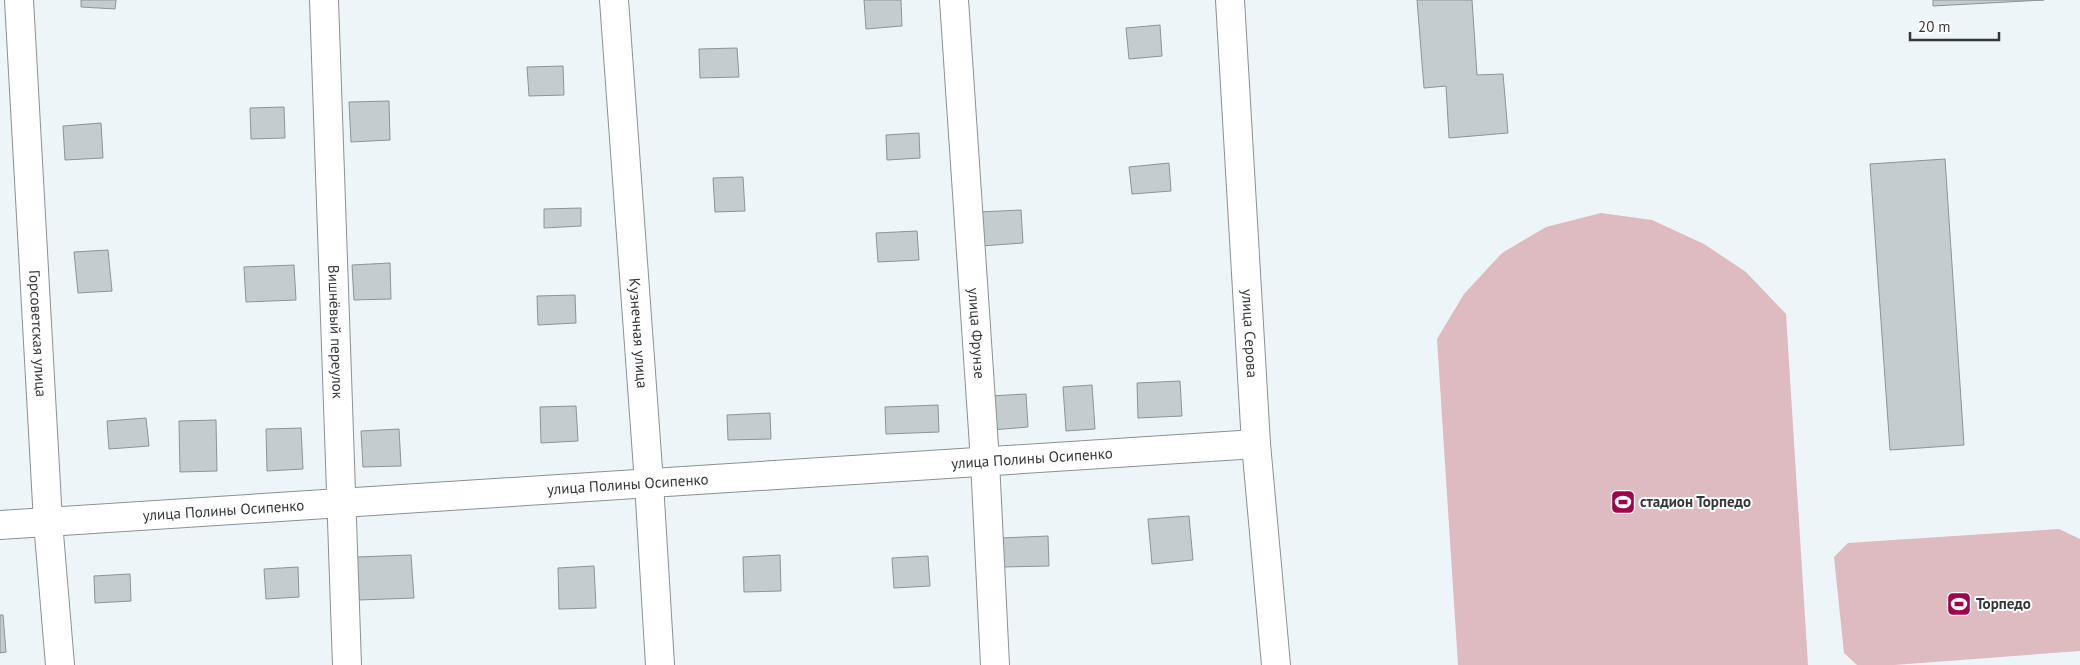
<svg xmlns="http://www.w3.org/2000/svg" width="2080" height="665" font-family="'PT Sans',sans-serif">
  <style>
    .green { fill: #debac1 }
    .building { fill: #c5cccf; stroke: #8d9497 }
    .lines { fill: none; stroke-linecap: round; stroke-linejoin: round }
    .minor-casing { stroke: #8a9093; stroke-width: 30 }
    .minor { stroke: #fff; stroke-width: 28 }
    .labels { text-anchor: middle; stroke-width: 4; stroke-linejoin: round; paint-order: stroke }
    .street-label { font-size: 15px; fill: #343638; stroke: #fff }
    .poi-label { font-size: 15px; font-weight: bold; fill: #343638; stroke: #fff; text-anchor: start }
  </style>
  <rect width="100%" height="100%" fill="#eef5f9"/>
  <g class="green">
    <path d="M1601,213L1652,220L1704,244L1746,272L1786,314L1808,665H1458L1437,339L1464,294L1502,253L1546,227Z"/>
    <path d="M2059,529L2080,539V651L1894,665H1857L1844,653L1834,557L1848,543Z"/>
  </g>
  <g class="building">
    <path d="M81,0H116L115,9L81,7Z"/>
    <path d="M864,0H901L902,26L866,29Z"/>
    <path d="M1417,0H1472L1477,75L1503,74L1508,133L1449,138L1446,86L1424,88Z"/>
    <path d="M1933,0H2044L1933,6Z"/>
    <path d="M1160,25L1162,56L1129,59L1126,28Z"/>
    <path d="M737,48L739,77L700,78L699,49Z"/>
    <path d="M563,66L564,95L529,96L527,67Z"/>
    <path d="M389,101L390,140L351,142L349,102Z"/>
    <path d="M284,107L285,138L251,139L250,108Z"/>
    <path d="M101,123L103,158L65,160L63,126Z"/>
    <path d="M919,133L920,158L887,160L886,135Z"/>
    <path d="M1945,159L1964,445L1890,450L1870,164Z"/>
    <path d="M1169,163L1171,191L1132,194L1129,167Z"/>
    <path d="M743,177L745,211L715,212L713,178Z"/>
    <path d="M581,208V226L544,228V209Z"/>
    <path d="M1021,210L1023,243L981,246L979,212Z"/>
    <path d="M917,231L919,260L878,262L876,233Z"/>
    <path d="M108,250L112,291L78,293L74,252Z"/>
    <path d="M390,263L391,299L354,300L352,265Z"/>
    <path d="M294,265L296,300L246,302L244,267Z"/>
    <path d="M575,295L576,323L538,325L537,296Z"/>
    <path d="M1180,381L1182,416L1138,418L1137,383Z"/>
    <path d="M1092,385L1095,429L1066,431L1063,387Z"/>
    <path d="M1026,394L1028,427L992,430L990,396Z"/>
    <path d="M938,405L939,432L886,434L885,407Z"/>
    <path d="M576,406L578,441L541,443L540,407Z"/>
    <path d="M770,413L771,439L728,440L727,415Z"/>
    <path d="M146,418L149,446L109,449L107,421Z"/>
    <path d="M216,420L217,471L180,472L179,421Z"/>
    <path d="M301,428L303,469L267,471L266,429Z"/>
    <path d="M399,429L401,466L363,467L361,431Z"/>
    <path d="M1189,516L1193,560L1152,564L1148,519Z"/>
    <path d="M1048,536L1049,566L1002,567L1001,538Z"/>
    <path d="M411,555L414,598L359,600L357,557Z"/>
    <path d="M780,555L781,591L744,592L743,557Z"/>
    <path d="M928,556L930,586L894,588L892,558Z"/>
    <path d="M594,566L596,608L559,609L558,568Z"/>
    <path d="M298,567L299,597L266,599L264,569Z"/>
    <path d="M130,574L131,601L95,603L94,576Z"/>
    <path d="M0,615H3L6,652L0,653Z"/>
  </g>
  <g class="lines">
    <defs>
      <g id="minor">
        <path id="s1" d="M19,0L48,522L60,665"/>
        <path id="s2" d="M324,0L347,665"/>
        <path id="s3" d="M614,0L649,483L660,665"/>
        <path id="s4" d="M954,0L985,461L995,665"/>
        <path id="s5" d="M1230,0L1256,444L1276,665"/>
        <path id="s6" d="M0,525L1256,444"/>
      </g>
    </defs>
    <use href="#minor" class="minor-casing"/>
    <use href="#minor" class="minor"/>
  </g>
  <defs>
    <symbol id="stadium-square" viewBox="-11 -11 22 22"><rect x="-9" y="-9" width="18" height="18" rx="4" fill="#9f054a" stroke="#fff"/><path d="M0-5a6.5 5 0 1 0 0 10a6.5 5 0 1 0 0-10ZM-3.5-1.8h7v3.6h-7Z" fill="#fff"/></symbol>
  </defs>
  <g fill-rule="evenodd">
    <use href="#stadium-square" x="1609" y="488" width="28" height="28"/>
    <use href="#stadium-square" x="1945" y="590" width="28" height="28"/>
  </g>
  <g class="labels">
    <g class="street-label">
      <text dy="5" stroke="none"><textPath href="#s3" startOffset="334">Кузнечная улица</textPath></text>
      <text dy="5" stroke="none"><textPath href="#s4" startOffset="334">улица Фрунзе</textPath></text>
      <text dy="5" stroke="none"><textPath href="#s1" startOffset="334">Горсоветская улица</textPath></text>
      <text dy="5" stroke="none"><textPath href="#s2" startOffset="332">Вишнёвый переулок</textPath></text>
      <text dy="5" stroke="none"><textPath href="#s5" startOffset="334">улица Серова</textPath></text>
      <text dy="5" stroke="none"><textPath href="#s6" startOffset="1034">улица Полины Осипенко</textPath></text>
      <text dy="5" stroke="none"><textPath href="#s6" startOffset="629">улица Полины Осипенко</textPath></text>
      <text dy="5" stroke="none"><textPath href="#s6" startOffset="224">улица Полины Осипенко</textPath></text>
    </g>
    <g class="poi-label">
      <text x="1640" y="507">стадион Торпедо</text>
      <text x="1976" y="609">Торпедо</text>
    </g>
  </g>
  <path d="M1910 32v8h89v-8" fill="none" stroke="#343638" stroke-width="2.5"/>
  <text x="1918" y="32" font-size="15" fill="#343638" stroke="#ffffff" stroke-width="4" paint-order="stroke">20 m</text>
</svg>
